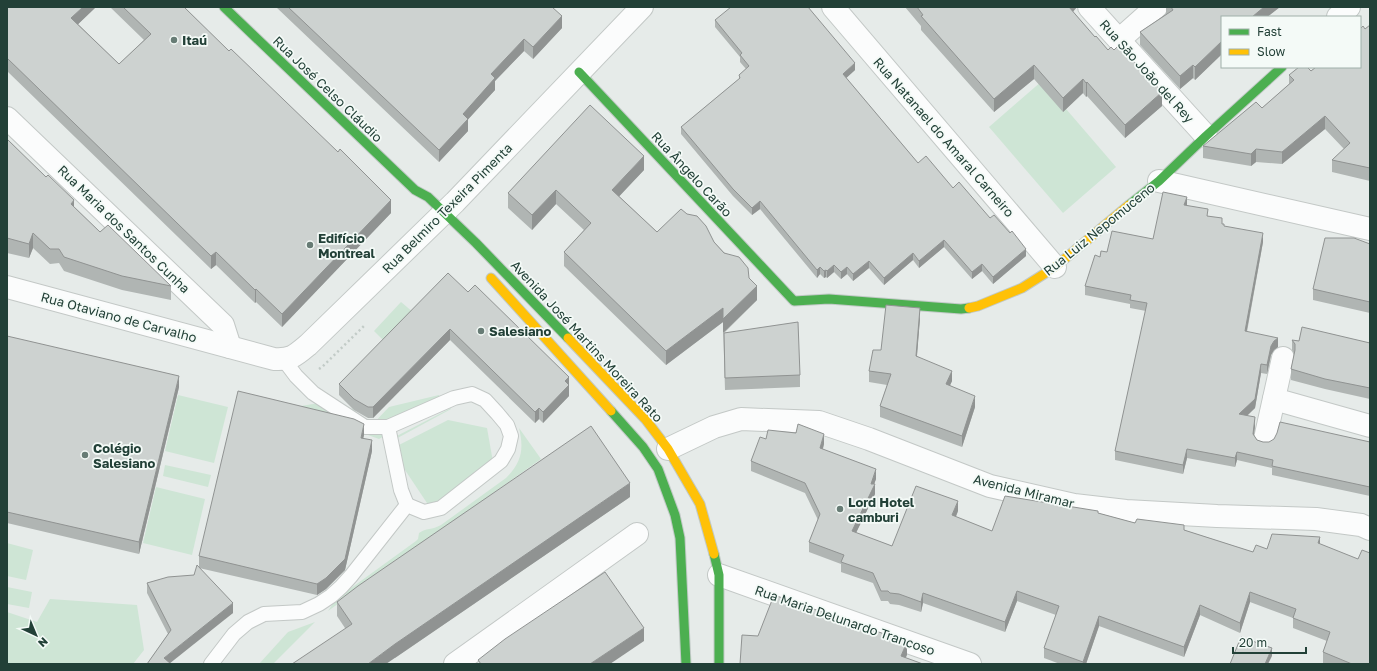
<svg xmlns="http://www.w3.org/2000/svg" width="1377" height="671" font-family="'Golos Text',sans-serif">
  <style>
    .green { fill: #cee5d5 }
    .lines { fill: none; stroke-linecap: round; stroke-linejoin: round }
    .lane-casing { stroke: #c3c8c6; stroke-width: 16 }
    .street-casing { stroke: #c3c8c6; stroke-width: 24 }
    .fast-casing { stroke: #c1c9c6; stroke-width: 11 }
    .slow-casing { stroke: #c1c9c6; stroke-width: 11 }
    .path { stroke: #c2cbc7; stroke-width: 2.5; stroke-dasharray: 2 3; stroke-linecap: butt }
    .lane { stroke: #fbfcfc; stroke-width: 14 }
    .street { stroke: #fbfcfc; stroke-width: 22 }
    .fast { stroke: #4caf50; stroke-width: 9 }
    .slow { stroke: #ffc107; stroke-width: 9 }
    .wall { fill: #b0b5b3 }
    .shaded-wall { fill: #909392 }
    .building { fill: #cdd2d0; stroke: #909392 }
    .poi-dot { fill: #677c75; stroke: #f4faf7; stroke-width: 1.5 }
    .labels { text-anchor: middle; stroke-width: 3.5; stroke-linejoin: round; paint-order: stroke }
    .poi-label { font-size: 13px; font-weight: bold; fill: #224037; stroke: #f4faf7; text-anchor: start }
    .street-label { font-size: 13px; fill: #224037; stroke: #f4faf7 }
  </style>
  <rect width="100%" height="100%" fill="#e6ebe9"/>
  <g class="green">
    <path d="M1042,81L1116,167L1063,213L989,127Z"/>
    <path d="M401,302L414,313L386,343L374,331Z"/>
    <path d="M178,395L228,407L214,463L165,451Z"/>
    <path d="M439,395L441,403L379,439L343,426L352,408L371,426L389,407Z"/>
    <path d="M325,402L339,415L331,425L301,406Z"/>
    <path d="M451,408V409L392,441L391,439Z"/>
    <path d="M448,420L487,428L493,462L434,506L427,503L393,452L395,447Z"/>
    <path d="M519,428L541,459L328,611L336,599L416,541L418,539L419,533C426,528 432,530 441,525L506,478C522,462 524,449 519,428Z"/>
    <path d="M165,465L211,475L208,487L163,476Z"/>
    <path d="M156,487L205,499L192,555L143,543Z"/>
    <path d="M7,543L33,550L26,580L7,576Z"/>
    <path d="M7,587L32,592L29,608L7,604Z"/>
    <path d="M50,599L137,605L144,650L133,664H7V612L37,622Z"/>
    <path d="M315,622L273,664H259L288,632Z"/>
  </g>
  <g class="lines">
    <defs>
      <g id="lane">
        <path d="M388,427L401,490L407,505"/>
        <path d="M211,664L234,634L248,622L264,614L302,612L319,604L331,596L341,587L351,576L407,505L424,512L441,508L501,461L508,449L511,436L507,425L497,413L485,400L472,394L454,398L388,427H365L313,393L296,376L284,360"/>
      </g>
      <g id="street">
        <path d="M833,7L1055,267"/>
        <path d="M1089,7L1206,136"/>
        <path d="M1338,17L1349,7"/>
        <path d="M1119,40L1156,7"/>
        <path d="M7,118L223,325L230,347"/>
        <path d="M1159,181L1370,229"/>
        <path d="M7,287L274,359C291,360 295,356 308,345L455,202L642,7"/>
        <path d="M1274,399L1370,426"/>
        <path d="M1265,439L1283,358"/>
        <path d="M668,449L714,427L741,419L819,422L869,439L990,486L1074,505L1126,511L1217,516L1316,519L1361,525L1370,529"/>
        <path d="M719,575L970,664"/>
        <path d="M455,664L637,534"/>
      </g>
      <g id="fast">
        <path d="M224,7L415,190L428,197L476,243L568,338"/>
        <path d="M579,72L794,301L829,299L961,309L969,308"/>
        <path d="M1129,205L1159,181L1206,136L1282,67"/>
        <path d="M611,411L643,447L658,469L675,515L680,538L686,664"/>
        <path d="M714,554L719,575V664"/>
      </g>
      <g id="slow">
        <path d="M491,278L611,411"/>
        <path d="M969,308L978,306L1022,288L1055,267L1129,205"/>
        <path d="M568,338L646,420L668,449L700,504L714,554"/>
      </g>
    </defs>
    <use href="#lane" class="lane-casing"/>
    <use href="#street" class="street-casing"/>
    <use href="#fast" class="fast-casing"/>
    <use href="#slow" class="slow-casing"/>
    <path class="path" d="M319,369L322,367L364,326"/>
    <use href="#lane" class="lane"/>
    <use href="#street" class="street"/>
    <use href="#fast" class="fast"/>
    <use href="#slow" class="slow"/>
  </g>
  <g class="wall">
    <path d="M7,7H96L78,24L119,64L144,40L110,7H184L391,213L282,327L256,302L255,303L216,265L211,269L7,71Z"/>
    <path d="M276,7H552L562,28L533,59L524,51L495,81V90L468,119V131L439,162Z"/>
    <path d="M905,7H1077L1073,12L1095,37L1108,50L1162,106L1125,138L1087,96L1086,97L1083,93L1063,112L1034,79L994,112L921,30V26Z"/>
    <path d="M1166,7H1280L1267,17H1222V54L1195,80L1193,78L1180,89L1140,45V32L1166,14Z"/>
    <path d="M715,20L855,70L846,78L918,163L953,188L990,218L1026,256L993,284L982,271L972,279L944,247L919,268L913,260L884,285L869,268L853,281L847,274L841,279L834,272L827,278L826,277L824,278L820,274L817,278L760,209L752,215L733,196L681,134V127L739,79V75L746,69L740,62V57L715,27Z"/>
    <path d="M1370,25V181L1332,172V160L1344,149L1325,129L1282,164L1256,162L1251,166L1203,158V146L1262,108L1289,84V75L1311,71Z"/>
    <path d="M7,139L74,207L100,232L171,286V300L122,290L64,271L59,263L50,264L33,248L29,258L7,253Z"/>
    <path d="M644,170L619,196L657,232L714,242L749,278L757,300L724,333L800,375V387L725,390L723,322L666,365L564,266V252L584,230L556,204L532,230L508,208V193Z"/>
    <path d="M1187,205L1208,216L1222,224L1224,226L1263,242L1247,332L1278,347L1274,350L1271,355L1267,374L1261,373L1255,408L1247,416L1255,426L1254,435L1257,440L1263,442H1370V496L1272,475V468L1237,460L1235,467L1187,458L1183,474L1115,460V451L1146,311L1130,308V304L1085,295V286L1100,257L1107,252L1153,239Z"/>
    <path d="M1370,244V313L1313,300V289Z"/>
    <path d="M468,292L569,385V396L543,423L539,419L535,423L450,340L373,418H368L354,410L339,395V384Z"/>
    <path d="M920,318L917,356L952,381L950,385L975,407L962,447L880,417V406L887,385L869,382V371L881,350Z"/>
    <path d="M7,336L179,387L139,554L7,523Z"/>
    <path d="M1292,340L1299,341L1370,343V399L1325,389L1291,380V369L1294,354L1292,350Z"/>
    <path d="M364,435L363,438L372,451L345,570L326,589L317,595L199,568L233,613L147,664L168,634L147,593V583L194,575L199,567V556Z"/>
    <path d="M766,439L824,444L823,449L876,479L874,484L875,494L856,533L892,546L958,511L956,517L992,531L1098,513L1135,523L1184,530L1253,552L1267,549L1320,545L1370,664H1326L1323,663V652L1327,641L1293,628V618L1250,602L1240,633L1200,615L1184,657L1099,626L1086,664H1060L1044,658V648L1056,615L1017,601L1005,632L923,603L921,612L899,605L890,604L888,601H881L873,583L841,572V564L809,552V542L818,520L805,493L751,471V461Z"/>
    <path d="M630,497L395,658L345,628L337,616V602Z"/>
  </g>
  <g class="shaded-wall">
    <path d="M83,7H96L71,31V18Z"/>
    <path d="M1067,7H1077L1067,18Z"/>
    <path d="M1264,7H1280L1267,17H1252Z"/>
    <path d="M562,16V28L533,59V47Z"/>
    <path d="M524,39V51L495,81V90L463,125L468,119V131L439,162V150L463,114L491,74Z"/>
    <path d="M1222,41V54L1195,80V67Z"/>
    <path d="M855,63V70L843,81V74Z"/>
    <path d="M1034,65V79L994,112V99Z"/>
    <path d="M1193,65V78L1180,89V76Z"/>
    <path d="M1083,79V93L1063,112V98Z"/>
    <path d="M1087,82V96L1086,97V83Z"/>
    <path d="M1162,92V106L1125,138V125Z"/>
    <path d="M1325,116V129L1282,164V152Z"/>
    <path d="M1256,149V162L1251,166V154Z"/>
    <path d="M644,156V170L612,204V190Z"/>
    <path d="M556,190V204L532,230V215Z"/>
    <path d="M1187,197V206L1184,205Z"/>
    <path d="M74,200V214L71,204Z"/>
    <path d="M391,200V213L282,327V314Z"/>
    <path d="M760,201V209L752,215V208Z"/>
    <path d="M33,233V248L29,258V244Z"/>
    <path d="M1263,233V242L1245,340V331Z"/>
    <path d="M944,240V247L919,268V261Z"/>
    <path d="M1026,249V256L993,284V277Z"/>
    <path d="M216,252V265L211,269V256Z"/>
    <path d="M913,253V260L884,285V278Z"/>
    <path d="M869,261V268L853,281V274Z"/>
    <path d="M982,264V271L972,279V272Z"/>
    <path d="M834,265V272L827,278V271Z"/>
    <path d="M820,267V274L817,278V270Z"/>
    <path d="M847,267V274L841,279V272Z"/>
    <path d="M826,270V277L824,278V271Z"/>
    <path d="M757,286V300L723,333V319Z"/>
    <path d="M256,289V302L255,303V290Z"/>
    <path d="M723,308V322L666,365V351Z"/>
    <path d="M920,308V318L916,367V356Z"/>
    <path d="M450,329V340L373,418V407Z"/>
    <path d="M1278,338V347L1274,350L1271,355L1267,374V365L1271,346L1274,341Z"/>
    <path d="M1261,364V373L1255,408L1239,423V414Z"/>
    <path d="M952,371V381L946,394V384Z"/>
    <path d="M179,376V387L139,554V542Z"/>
    <path d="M569,377V396L543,423V412L565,381Z"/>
    <path d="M975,396V407L962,447V436Z"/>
    <path d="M539,408V419L535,423V412Z"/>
    <path d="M1255,417V426L1253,442V434Z"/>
    <path d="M364,424V435L361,449V438Z"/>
    <path d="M824,434V444L820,458V448Z"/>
    <path d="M372,440V451L345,570L326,589L317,595V584Z"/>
    <path d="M1187,449V458L1183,474V465Z"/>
    <path d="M1237,452V460L1235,467V458Z"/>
    <path d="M876,469V479L872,490L875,484V494L852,541V531L871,484Z"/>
    <path d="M630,483V497L386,664H368L395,644Z"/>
    <path d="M958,501V511L952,525V515Z"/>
    <path d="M1320,537V547L1318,543Z"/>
    <path d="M1017,591V601L1005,632V622Z"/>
    <path d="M1250,592V602L1240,633V623Z"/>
    <path d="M923,593V603L921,612V602Z"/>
    <path d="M233,603V613L169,664L164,658Z"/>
    <path d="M1200,605V615L1184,657V647Z"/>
    <path d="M1099,616V626L1086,664H1083V662Z"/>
    <path d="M644,628V641L610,664H590Z"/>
    <path d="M907,642V655L903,664L901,656Z"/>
    <path d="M1272,648V656L1268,664H1265Z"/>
  </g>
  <g class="building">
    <path d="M7,7H83L71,18L119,64L151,34L123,7H184L229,51L231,49L338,152L340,149L391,200L282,314L256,289L255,290L216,252L211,256L7,58Z"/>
    <path d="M288,7H552L562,16L533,47L524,39L491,74L495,78L463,114L468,119L439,150Z"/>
    <path d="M731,7H808L855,63L843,74L918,163L926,156L953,188L959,182L990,218L994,215L1010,233L1012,231L1026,249L993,277L982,264L972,272L944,240L919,261L913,253L884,278L869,261L853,274L847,267L841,272L834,265L827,271L826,270L824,271L820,267L817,270L760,201L752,208L733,189L681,127L740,78L739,75L749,66L740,55L742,53L715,20Z"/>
    <path d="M917,7H1069L1095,37L1096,36L1108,50L1111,47L1114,50L1119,45L1162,92L1125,125L1087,82L1086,83L1083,79L1063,98L1034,65L994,99L921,16L923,15Z"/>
    <path d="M1171,7H1264L1252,17H1222V41L1195,67L1193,65L1180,76L1140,32L1173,10Z"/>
    <path d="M1370,25V168L1332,160L1350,143L1325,116L1282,152L1256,149L1251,154L1203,146L1256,102L1262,108L1294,80L1289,75L1299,67H1307L1311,71L1316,67H1360V29L1363,26L1365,29Z"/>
    <path d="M590,105L644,156L612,190L657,232L681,209L687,214L697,216L706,226L714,242L724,253L739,257L748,268L749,278L757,286L723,319V308L666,351L564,252L591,223L556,190L532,215L508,193Z"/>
    <path d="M7,139L46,177L48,175L74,200L71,204L100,232L108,225L171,286L122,276L64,257L59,249H50L33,233L29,244L7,238Z"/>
    <path d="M1163,192L1187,197L1184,205L1208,209L1207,216L1222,218V224H1224V226L1263,233L1245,331L1278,338L1274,341L1271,346L1267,365L1261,364L1255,399L1239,414L1255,417L1253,434L1257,440L1263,442H1269L1274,439L1277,433L1280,422L1370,442V487L1272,466L1273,460L1237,452L1235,458L1187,449L1183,465L1115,451L1147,303L1130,300L1131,295L1085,286L1095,255L1100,257L1101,251L1107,252L1112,231L1153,239Z"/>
    <path d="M1325,238H1354L1370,244V302L1313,289Z"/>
    <path d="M448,273L468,292L475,285L569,377L565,381L569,385L543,412L539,408L535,412L450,329L373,407H368L354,399L339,384Z"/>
    <path d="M886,305L920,308L916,356L952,371L946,384L975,396L962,436L880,406L891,374L869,371L873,350H881Z"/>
    <path d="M798,322L800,375L725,378L724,333Z"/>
    <path d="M1302,327L1370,343V388L1325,379L1291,369L1295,350V344L1292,340L1299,341Z"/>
    <path d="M7,336L179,376L139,542L7,512Z"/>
    <path d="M238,391L354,419L364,424L361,438L372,440L345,559L326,578L317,584L199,556Z"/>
    <path d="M798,424L824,434L820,448L876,469L871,484H875L852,531L892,546L916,486L958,501L952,515L992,531L1005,496L1098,511V513L1135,523L1137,519L1184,525V530L1253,552L1256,545L1267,549L1272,534L1320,537L1318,543L1358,559L1362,550L1370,553V664H1352L1323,652L1330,632L1293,618L1296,609L1250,592L1240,623L1200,605L1184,647L1099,616L1083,662L1044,648L1059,606L1017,591L1005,622L923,593L921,602L899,594L890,593L888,591H881L873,573L841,562L844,555L809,542L820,514L805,483L751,461L760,437L766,439L768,430L796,433Z"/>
    <path d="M591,426L630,483L395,644L368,664H292L352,624L337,602L358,586Z"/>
    <path d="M197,565L233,603L164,658L171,664H147L171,630L147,583L168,577L194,575Z"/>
    <path d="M605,572L644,628L590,664H481L478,660L505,639Z"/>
    <path d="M774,595L907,642L901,656L923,664H740L742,635L758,636Z"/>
    <path d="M1241,637L1272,648L1265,664H1230Z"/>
  </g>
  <g class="poi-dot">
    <circle cx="174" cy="40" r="4"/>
    <circle cx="310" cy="245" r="4"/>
    <circle cx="481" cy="331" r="4"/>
    <circle cx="85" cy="455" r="4"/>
    <circle cx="840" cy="509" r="4"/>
  </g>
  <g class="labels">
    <g class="poi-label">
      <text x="182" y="45">Itaú</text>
      <text x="318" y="243">Edifício<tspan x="318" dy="15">Montreal</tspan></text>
      <text x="489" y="336">Salesiano</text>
      <text x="93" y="453">Colégio<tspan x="93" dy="15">Salesiano</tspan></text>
      <text x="848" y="507">Lord Hotel<tspan x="848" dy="15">camburi</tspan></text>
    </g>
    <g class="street-label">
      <text transform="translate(1147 71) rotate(48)" y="5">Rua São João del Rey</text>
      <text transform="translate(328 89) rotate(44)" y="5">Rua José Celso Cláudio</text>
      <text transform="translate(944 137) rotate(49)" y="5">Rua Natanael do Amaral Carneiro</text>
      <text transform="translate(692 174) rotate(47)" y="5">Rua Ângelo Carão</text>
      <text transform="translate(447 208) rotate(-45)" y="5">Rua Belmiro Texeira Pimenta</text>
      <text transform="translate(124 229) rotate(44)" y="5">Rua Maria dos Santos Cunha</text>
      <text transform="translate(1099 229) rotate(-39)" y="5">Rua Luiz Nepomuceno</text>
      <text transform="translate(119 317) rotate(15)" y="5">Rua Otaviano de Carvalho</text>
      <text transform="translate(587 341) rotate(47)" y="5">Avenida José Martins Moreira Rato</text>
      <text transform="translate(1024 491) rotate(14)" y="5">Avenida Miramar</text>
      <text transform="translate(845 620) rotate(19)" y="5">Rua Maria Delunardo Trancoso</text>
    </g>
  </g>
  <rect width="1377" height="671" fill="none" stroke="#224037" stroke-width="16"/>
  <rect x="1221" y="16" width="140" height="52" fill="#f4faf7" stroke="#a0b0aa"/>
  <rect x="1229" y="29" width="20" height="6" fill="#4caf50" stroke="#a0b0aa"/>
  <text x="1257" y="36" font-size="12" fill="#224037">Fast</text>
  <rect x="1229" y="49" width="20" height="6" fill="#ffc107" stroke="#a0b0aa"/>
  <text x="1257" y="56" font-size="12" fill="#224037">Slow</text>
  <g transform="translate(36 635) rotate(136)" stroke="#f4faf7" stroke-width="3" paint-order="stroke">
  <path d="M0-3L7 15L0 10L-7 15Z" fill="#224037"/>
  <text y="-6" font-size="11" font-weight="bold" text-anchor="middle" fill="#224037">N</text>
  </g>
  <path d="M1233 647v6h73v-6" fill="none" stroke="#224037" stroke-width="2"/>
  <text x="1239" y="647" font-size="12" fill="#224037" stroke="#f4faf7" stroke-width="3" paint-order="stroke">20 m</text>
</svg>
